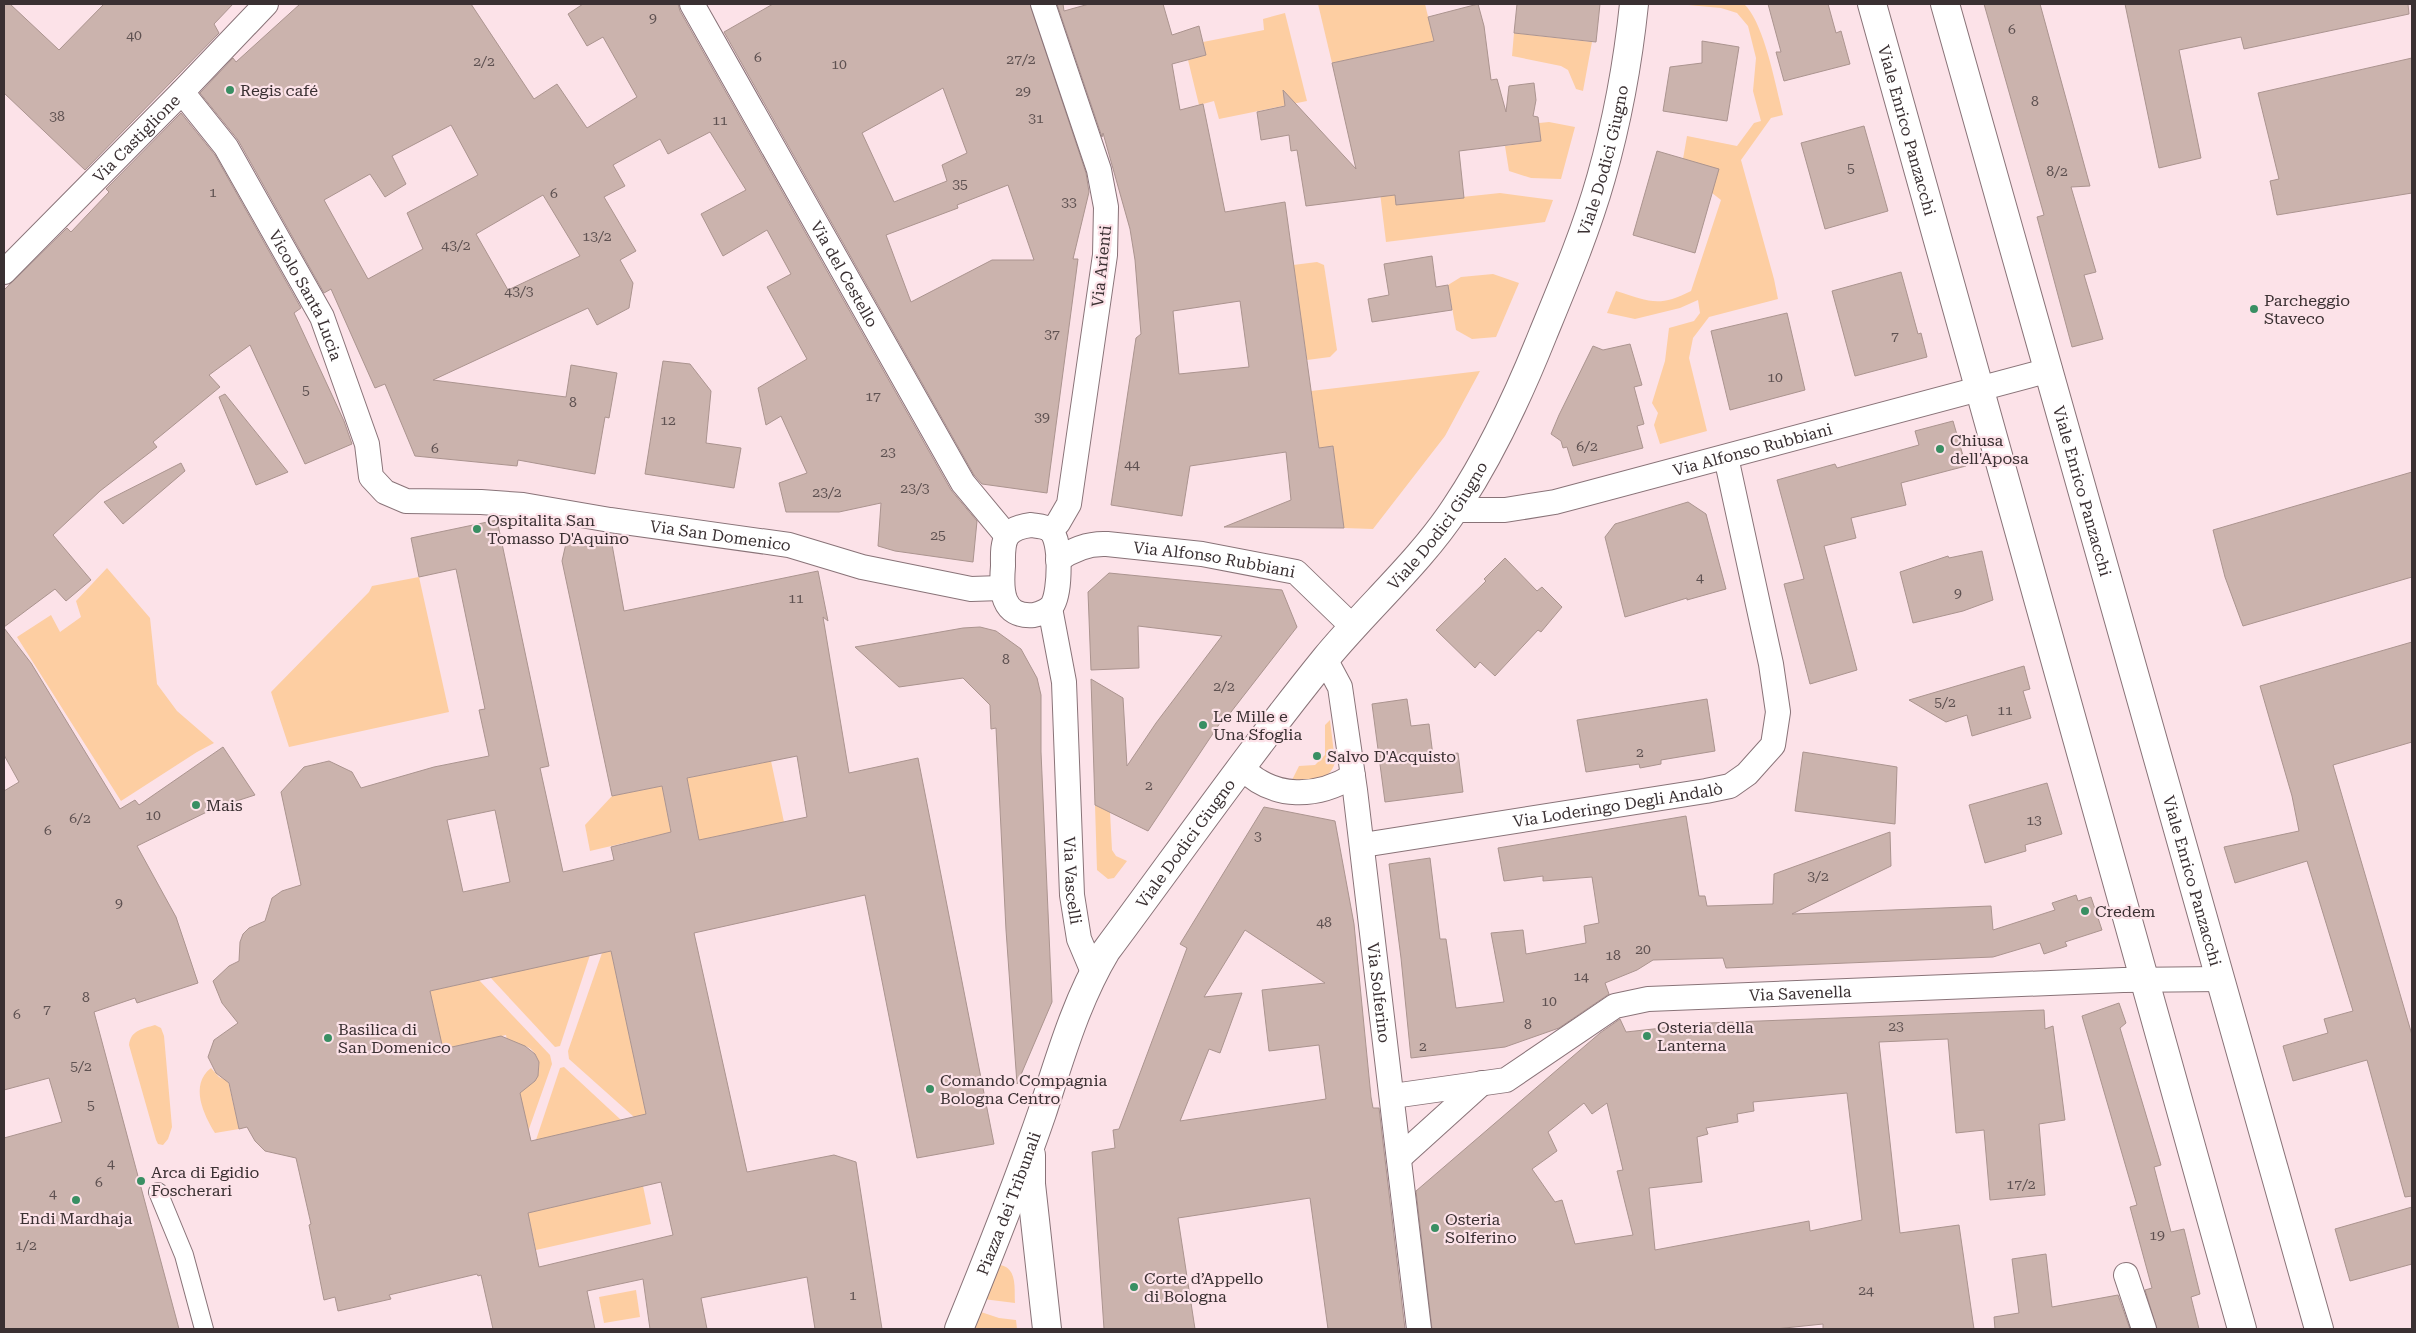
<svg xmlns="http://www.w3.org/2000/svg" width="2416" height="1333" font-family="'Roboto Serif',serif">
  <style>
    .green { fill: #fdcea2 }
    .building { fill: #cbb3ad; stroke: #ab948f; fill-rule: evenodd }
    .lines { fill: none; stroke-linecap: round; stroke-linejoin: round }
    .pedestrian-casing { stroke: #897378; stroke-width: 20 }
    .minor-casing { stroke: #897378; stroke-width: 26 }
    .tertiary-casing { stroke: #897378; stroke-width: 30 }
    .primary-casing { stroke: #897378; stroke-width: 30 }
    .pedestrian { stroke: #fff; stroke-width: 18 }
    .minor { stroke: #fff; stroke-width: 24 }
    .tertiary { stroke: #fff; stroke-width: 28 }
    .primary { stroke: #fff; stroke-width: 28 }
    .poi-dot { fill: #398f63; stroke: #fce2e8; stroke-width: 2 }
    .labels { text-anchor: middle; stroke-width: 4.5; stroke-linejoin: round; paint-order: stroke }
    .number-label { font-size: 14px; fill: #5e5151 }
    .poi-label { font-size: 16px; fill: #3a3032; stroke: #fce2e8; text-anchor: start }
    .street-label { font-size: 16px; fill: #3a3032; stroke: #fce2e8 }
  </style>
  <rect width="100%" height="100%" fill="#fce2e8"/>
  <g class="green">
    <path d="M1318,4H1425L1434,41L1332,63Z"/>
    <path d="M1677,4H1744C1764,22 1776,87 1783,115L1771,118L1741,160L1774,279L1778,299L1709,317L1693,338L1689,358L1707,431L1660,444L1654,425L1658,413L1652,403L1665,361L1669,328L1694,321L1700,313L1698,300L1680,308L1635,319L1607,313L1616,291C1649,301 1658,308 1691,291L1721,200L1712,193L1683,159L1687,136L1737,146L1754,123L1761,121L1753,91L1756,58L1748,26L1737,13L1721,8Z"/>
    <path d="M1285,13L1307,101L1219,119L1214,101L1199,105L1188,60L1206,55L1203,42L1264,30L1263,19Z"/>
    <path d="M1514,33L1592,42L1583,91L1576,89L1568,70L1561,66L1512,56Z"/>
    <path d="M1367,86L1387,116L1396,204L1500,193L1553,200L1545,222L1386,242Z"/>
    <path d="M1549,122L1575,127L1561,179L1531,178L1509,171L1505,146L1541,141L1539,123Z"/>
    <path d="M1317,262L1324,265L1337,350L1330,357L1307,360L1293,265Z"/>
    <path d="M1493,274L1519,283L1496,337L1472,339L1456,330L1448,285L1461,277Z"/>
    <path d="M1480,371L1445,436L1373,529L1344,528L1333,446L1319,448L1311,391Z"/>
    <path d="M107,568L150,618L157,684L177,711L214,743L197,752L121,801L17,637L51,615L60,632L81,617L76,601Z"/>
    <path d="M419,577L449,712L289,747L271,692L369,592L372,586Z"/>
    <path d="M1330,720L1335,762C1330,783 1308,780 1291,782L1299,766L1315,765L1325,755V725Z"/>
    <path d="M771,761L784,822L699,840L687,778Z"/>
    <path d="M662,786L671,832L590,851L585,825L612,796Z"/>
    <path d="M1095,805L1110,812L1112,850L1116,856L1127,861L1114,878L1108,879L1097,870Z"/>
    <path d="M611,951L646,1114L634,1117L569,1059L568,1051L602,953Z"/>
    <path d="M590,955L560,1046L555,1047L490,977Z"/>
    <path d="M479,980L550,1055L552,1064L524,1143L519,1090C524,1088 529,1086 533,1082C544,1072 539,1050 525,1046C520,1045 513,1046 508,1046L506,1035L452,1047V1050L443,1052L430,991Z"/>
    <path d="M155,1025L161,1028L164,1036L172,1127L168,1139L163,1145L158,1144L156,1140L129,1045C131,1030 142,1029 155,1025Z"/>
    <path d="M564,1067L621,1120L536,1140L560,1068Z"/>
    <path d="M211,1068L219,1077L228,1081L239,1129L215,1133C204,1115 189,1085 211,1068Z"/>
    <path d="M643,1186L651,1224L536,1250L528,1213Z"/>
    <path d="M999,1265C1018,1267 1014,1289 1015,1303L983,1299Z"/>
    <path d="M636,1290L640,1317L604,1323L599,1297Z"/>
    <path d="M981,1312L999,1318L1016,1320L1017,1329H975Z"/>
  </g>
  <g class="building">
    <path d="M4,4H10L59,50L104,4H233L214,24L219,33L85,170L4,93Z"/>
    <path d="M300,4H471L534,99L557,84L587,128L637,97L603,37L587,46L568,14L583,4H678L680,11L951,490L977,521L973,562L895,551L878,546L881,503L839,512H786L779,483L807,473L781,416L766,425L758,388L807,359L767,287L791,274L767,230L723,256L701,214L746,190L710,132L668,154L660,139L613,165L625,186L604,197L636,251L620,260L633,283L629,308L597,325L588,308L433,380L566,397L571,365L617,373L609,418L605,417L595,474L518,460L517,466L415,456L385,384L375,388L331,289L324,293L238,140L200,93L233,58L236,62ZM451,125L478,175L407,213L423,249L368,279L324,200L370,174L385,197L406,184L392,156ZM543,195L580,256L508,290L476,234Z"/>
    <path d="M773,4H1030L1086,173L1089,192L1073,259H1078L1047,493L982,484L974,475L724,32ZM943,88L967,153L942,165L947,181L894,202L862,133ZM1008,185L1034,260H992L911,302L886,235L958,208L957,205Z"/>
    <path d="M1057,4H1063L1064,11L1089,4H1163L1172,35L1199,26L1206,55L1172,64L1180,110L1203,104L1225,212L1285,202L1319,448L1333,446L1344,528L1224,527L1291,500L1286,452L1190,466L1182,516L1111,505L1136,338L1141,334L1135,260L1130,229L1103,133L1102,137ZM1240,301L1249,367L1179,374L1173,311Z"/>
    <path d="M1478,4L1484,26L1491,80L1497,79L1506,112L1509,86L1534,83L1536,100L1533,116L1538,117L1541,141L1459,151L1464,198L1396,205L1395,195L1306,206L1297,150L1291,151L1289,135L1261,140L1257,112L1285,106L1283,90L1356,169L1332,63L1434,41L1428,17Z"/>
    <path d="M1517,4H1600L1596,42L1514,33Z"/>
    <path d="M1768,4H1828L1836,33L1841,31L1850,64L1784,81L1776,52H1781Z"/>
    <path d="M1984,4H2040L2090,186L2071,187L2096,272L2084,275L2103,339L2072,347L2037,217L2044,215Z"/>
    <path d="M2125,4H2408L2409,14L2244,49L2241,37L2179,50L2201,158L2159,168Z"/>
    <path d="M1702,41L1739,47L1727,121L1663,111L1670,67L1702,63Z"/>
    <path d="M2412,58V193L2277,215L2270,181L2279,179L2258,93Z"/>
    <path d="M181,113L215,155L301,308L294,313L344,421L352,444L305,464L250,345L209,375L220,387L153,442L157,447L100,491L53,535L91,580L66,601L55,589L4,627V290L67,228L71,232L109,192L106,189Z"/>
    <path d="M1864,126L1888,211L1825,229L1801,143Z"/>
    <path d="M1657,151L1719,169L1695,253L1633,235Z"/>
    <path d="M1432,256L1436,287L1448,285L1452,310L1372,322L1368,299L1389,295L1384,264Z"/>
    <path d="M1901,272L1918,334L1921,333L1927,357L1855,376L1832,291Z"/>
    <path d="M1787,313L1805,390L1730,410L1711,331Z"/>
    <path d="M1630,344L1642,385L1634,387L1644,424L1637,426L1643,448L1573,466L1567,447L1563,448L1561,441L1551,434L1559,415L1593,346L1603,350Z"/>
    <path d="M663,361L690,364L711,391L706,443L741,448L734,488L645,474Z"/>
    <path d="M225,394L288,472L256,485L219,397Z"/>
    <path d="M1953,421L1966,466L1901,483L1906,505L1851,518L1856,538L1824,546L1857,670L1810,684L1784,584L1804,579L1777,480L1835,464L1837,468L1919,445L1915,431Z"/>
    <path d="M181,463L185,471L123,524L104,502Z"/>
    <path d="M2412,472V577L2243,626L2225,577L2213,530Z"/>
    <path d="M1688,502L1706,514L1726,589L1687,600V598L1625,617L1605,537L1615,524Z"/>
    <path d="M497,520L549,766L540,768L563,872L614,860L611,847L671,832L662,786L612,796L562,561L567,539L588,542L611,539L624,611L818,571L828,621L823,617L849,773L918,758L994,1144L917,1158L865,895L694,933L747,1172L834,1155L856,1162L882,1329H815L807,1277L701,1298L707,1329H650L643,1279L587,1291L595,1329H493L481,1275L478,1276L477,1274L389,1295L391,1299L338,1311L335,1297L324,1300L309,1225L311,1224L296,1158L265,1151L255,1141L247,1127L239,1129L229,1083L216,1073L208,1057L214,1040L238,1023L222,1003L213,981L229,966L239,961L240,942L243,934L249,928L265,921L272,898L282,891L301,885L281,792L304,767L329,761L352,772L361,788L434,767L489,756L479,710L485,709L456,569L419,577L411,538ZM797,756L807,817L699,840L687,778ZM495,810L510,882L463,892L447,820ZM611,951L646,1114L531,1141L520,1093L535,1081L538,1076L539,1062L535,1054L525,1046L501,1036L443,1049L430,991ZM661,1182L673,1235L539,1267L528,1213Z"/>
    <path d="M1982,551L1993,600L1963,611L1913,623L1900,572L1948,556L1949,558Z"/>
    <path d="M1505,558L1537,591L1542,587L1562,607L1541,632L1538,630L1495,676L1480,662L1475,668L1436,630L1486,581L1484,579Z"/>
    <path d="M1109,573L1282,590L1297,627L1224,721L1222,720L1148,831L1095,805L1091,679L1123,698L1127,766L1156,723L1222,636L1138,626L1139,668L1091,670L1088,592Z"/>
    <path d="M980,627L996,631L1021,649L1037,678L1041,695V752L1052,1002L1017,1084L1006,930L996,728L991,729L990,705L963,678L899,687L855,647L963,628Z"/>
    <path d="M4,628L31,663L120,809L135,800L139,805L223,747L255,795L215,808L137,846L176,917L198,983L137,1003L135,998L94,1012L179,1329H4V1138L62,1122L49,1078L4,1090V791L19,782L4,755Z"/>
    <path d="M2412,642V742L2333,765L2412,1035V1196L2405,1197L2367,1060L2293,1081L2283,1046L2328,1033L2324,1019L2353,1011L2307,861L2235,883L2224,847L2299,831L2292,796L2260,686Z"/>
    <path d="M2024,666L2030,689L2023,691L2031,718L1972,736L1967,715L1946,722L1909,700Z"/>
    <path d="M1407,699L1411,726L1429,724L1433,756L1458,753L1463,792L1385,802L1372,704Z"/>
    <path d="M1707,699L1715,751L1661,760V764L1640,768L1639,764L1586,772L1577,720Z"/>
    <path d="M1803,752L1897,767L1895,824L1795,811Z"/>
    <path d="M2047,783L2062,834L2025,845L2026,851L1985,863L1969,805Z"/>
    <path d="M1264,807L1335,821L1354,924L1371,1097L1373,1108H1379L1405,1329H1328L1310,1198L1178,1218L1195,1329H1104L1092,1152L1115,1148L1113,1130L1119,1129L1187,948L1180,944ZM1245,930L1325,983L1262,990L1269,1051L1319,1045L1326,1099L1180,1121L1209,1049L1220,1053L1242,993L1204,997Z"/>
    <path d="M1686,816L1699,896H1705L1707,906L1773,904L1774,874L1890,832L1891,866L1792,914L1991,906L1993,930L2055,910L2052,903L2076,895L2078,901L2091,897L2102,930L2065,942L2067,946L2044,954L2040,943L1993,957L1726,968L1723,958L1653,960L1637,970L1605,983L1609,994L1559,1028L1505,1047L1411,1058L1401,958L1389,864L1430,858L1440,939H1446L1456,1008L1504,1002L1491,933L1523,930L1526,954L1586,943L1584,926L1599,923L1592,877L1543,881V876L1504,881L1498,848Z"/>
    <path d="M2119,1003L2126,1023L2120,1028L2161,1165L2154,1167L2171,1232L2184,1229L2200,1294L2191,1297L2199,1329H2157L2145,1290L2152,1288L2130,1207L2137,1205L2082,1016Z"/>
    <path d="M2044,1010L2045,1029L2053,1026L2065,1120L2039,1124L2045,1195L1990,1200L1984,1130L1956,1133L1948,1039L1879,1042L1900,1233L1959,1225L1974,1329H1823V1324L1775,1329H1432L1416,1191L1600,1033L1620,1019L1626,1032L1708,1023ZM1847,1093L1862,1220L1810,1231L1809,1221L1655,1250L1649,1188L1702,1182L1697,1137L1708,1134L1706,1128L1738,1122L1737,1114L1754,1111L1753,1102ZM1584,1103L1592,1114L1607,1103L1623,1170L1617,1171L1633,1235L1575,1244L1562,1200L1555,1202L1532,1169L1557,1151L1548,1132Z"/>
    <path d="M2412,1207V1264L2350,1281L2335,1229Z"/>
    <path d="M2046,1254L2052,1307L2118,1295L2130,1329H1995L1994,1317L2019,1313L2012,1259Z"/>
  </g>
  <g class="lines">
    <defs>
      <path id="pedestrian" d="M158,1192L184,1255L204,1329"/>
      <g id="minor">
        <path id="s1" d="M692,4L963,483L1007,536"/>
        <path d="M1043,4L1099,170L1106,207L1105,255L1069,504L1058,523L1050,530"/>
        <path id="s2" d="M182,92L226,147L322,317L367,444L371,477L385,492L406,501L481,502L523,505L610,520L789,545L862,567L971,589L1001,588"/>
        <path id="s3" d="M4,272L182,92L266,4"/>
        <path id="s4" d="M1454,510H1505L1555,502L2050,370"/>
        <path d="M1031,525C1037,526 1045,526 1050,530C1062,539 1060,591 1053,604C1050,610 1040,614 1034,615C1001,618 1001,589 1003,566C1003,556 1002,545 1007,536C1013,528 1022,526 1031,525Z"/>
        <path id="s5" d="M1058,560C1073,549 1088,543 1107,544L1202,554L1296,572L1353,627"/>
        <path id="s6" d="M1050,608L1064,682L1072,895L1079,939L1093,972"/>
        <path id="s7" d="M1325,659L1340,687L1355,790L1419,1329"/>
        <path d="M1242,768C1274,800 1317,798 1353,776"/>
        <path id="s8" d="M1363,845L1706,791L1730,786L1747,774L1773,745L1778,712L1771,664L1726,457"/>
        <path id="s9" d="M1393,1096L1506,1080L1615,1006L1648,999L2123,980L2221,979"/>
        <path d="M1399,1158L1482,1083"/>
        <path d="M2126,1275L2144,1329"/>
      </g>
      <g id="tertiary">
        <path d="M1031,1155V1184L1047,1329"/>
        <path id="s10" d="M959,1329C988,1258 1017,1186 1042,1113C1060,1058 1076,1001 1106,951C1179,853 1249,753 1326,658C1368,607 1420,562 1456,507C1492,453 1519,394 1543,334C1564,283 1586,231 1601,178C1617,122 1628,62 1634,4"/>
      </g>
      <g id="primary">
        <path id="s11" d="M1872,4L2242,1329"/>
        <path id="s12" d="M1945,4L2319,1329"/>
      </g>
    </defs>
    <use href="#pedestrian" class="pedestrian-casing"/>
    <use href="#minor" class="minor-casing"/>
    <use href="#tertiary" class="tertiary-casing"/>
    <use href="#primary" class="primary-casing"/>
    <use href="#pedestrian" class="pedestrian"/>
    <use href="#minor" class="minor"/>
    <use href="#tertiary" class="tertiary"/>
    <use href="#primary" class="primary"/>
  </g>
  <g class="poi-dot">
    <circle cx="230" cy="90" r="5"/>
    <circle cx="2254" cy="309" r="5"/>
    <circle cx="1940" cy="449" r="5"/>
    <circle cx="477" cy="529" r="5"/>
    <circle cx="1203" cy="725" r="5"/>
    <circle cx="1317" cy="756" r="5"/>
    <circle cx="196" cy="805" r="5"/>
    <circle cx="2085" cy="911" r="5"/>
    <circle cx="1647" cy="1036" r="5"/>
    <circle cx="328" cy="1038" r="5"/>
    <circle cx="930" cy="1089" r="5"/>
    <circle cx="141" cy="1181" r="5"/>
    <circle cx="76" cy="1200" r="5"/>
    <circle cx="1435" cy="1228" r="5"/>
    <circle cx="1134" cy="1287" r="5"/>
  </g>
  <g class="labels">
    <g class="number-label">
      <text x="653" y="23">9</text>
      <text x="2012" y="34">6</text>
      <text x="134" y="40">40</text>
      <text x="758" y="62">6</text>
      <text x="1021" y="64">27/2</text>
      <text x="484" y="66">2/2</text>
      <text x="839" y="69">10</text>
      <text x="1023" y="96">29</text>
      <text x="2035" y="106">8</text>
      <text x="57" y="121">38</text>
      <text x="1036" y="123">31</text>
      <text x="720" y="125">11</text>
      <text x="1851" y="173">5</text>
      <text x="2057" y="176">8/2</text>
      <text x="960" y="189">35</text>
      <text x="213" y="197">1</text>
      <text x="554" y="198">6</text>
      <text x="1069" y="207">33</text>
      <text x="597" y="241">13/2</text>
      <text x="456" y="250">43/2</text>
      <text x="519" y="296">43/3</text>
      <text x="1052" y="339">37</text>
      <text x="1895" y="341">7</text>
      <text x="1775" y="382">10</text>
      <text x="306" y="395">5</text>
      <text x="873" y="401">17</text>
      <text x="573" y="407">8</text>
      <text x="1042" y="422">39</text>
      <text x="668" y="425">12</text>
      <text x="1587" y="451">6/2</text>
      <text x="435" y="453">6</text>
      <text x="888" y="457">23</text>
      <text x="1132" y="469">44</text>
      <text x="915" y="493">23/3</text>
      <text x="827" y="497">23/2</text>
      <text x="938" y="540">25</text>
      <text x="1700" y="582">4</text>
      <text x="1958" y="598">9</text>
      <text x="796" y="603">11</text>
      <text x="1006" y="664">8</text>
      <text x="1224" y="691">2/2</text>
      <text x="1945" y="707">5/2</text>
      <text x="2005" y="715">11</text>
      <text x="1640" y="757">2</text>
      <text x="1149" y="790">2</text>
      <text x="153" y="820">10</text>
      <text x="80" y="823">6/2</text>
      <text x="2034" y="825">13</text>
      <text x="48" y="835">6</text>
      <text x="1258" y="841">3</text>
      <text x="1818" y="881">3/2</text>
      <text x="119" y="908">9</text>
      <text x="1324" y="927">48</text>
      <text x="1643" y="954">20</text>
      <text x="1613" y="960">18</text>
      <text x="1581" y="981">14</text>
      <text x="86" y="1002">8</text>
      <text x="1549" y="1006">10</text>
      <text x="47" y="1014">7</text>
      <text x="17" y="1019">6</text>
      <text x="1528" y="1029">8</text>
      <text x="1896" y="1031">23</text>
      <text x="1423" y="1051">2</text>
      <text x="81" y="1071">5/2</text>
      <text x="91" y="1110">5</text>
      <text x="111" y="1168">4</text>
      <text x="99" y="1187">6</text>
      <text x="2021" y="1189">17/2</text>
      <text x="53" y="1198">4</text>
      <text x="2157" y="1240">19</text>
      <text x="26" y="1250">1/2</text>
      <text x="1866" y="1295">24</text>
      <text x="853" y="1300">1</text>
    </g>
    <g class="poi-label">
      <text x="240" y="96">Regis café</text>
      <text x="2264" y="306">Parcheggio<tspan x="2264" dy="18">Staveco</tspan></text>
      <text x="1950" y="446">Chiusa<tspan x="1950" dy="18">dell'Aposa</tspan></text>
      <text x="487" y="526">Ospitalita San<tspan x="487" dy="18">Tomasso D'Aquino</tspan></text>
      <text x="1213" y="722">Le Mille e<tspan x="1213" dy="18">Una Sfoglia</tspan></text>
      <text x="1327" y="762">Salvo D'Acquisto</text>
      <text x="206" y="811">Mais</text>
      <text x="2095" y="917">Credem</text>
      <text x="1657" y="1033">Osteria della<tspan x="1657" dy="18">Lanterna</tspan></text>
      <text x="338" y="1035">Basilica di<tspan x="338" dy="18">San Domenico</tspan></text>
      <text x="940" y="1086">Comando Compagnia<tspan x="940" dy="18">Bologna Centro</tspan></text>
      <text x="151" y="1178">Arca di Egidio<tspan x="151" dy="18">Foscherari</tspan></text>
      <text x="76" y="1224" text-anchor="middle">Endi Mardhaja</text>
      <text x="1445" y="1225">Osteria<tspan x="1445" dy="18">Solferino</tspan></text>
      <text x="1144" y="1284">Corte d’Appello<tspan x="1144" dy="18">di Bologna</tspan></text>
    </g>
    <g class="street-label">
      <text dy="6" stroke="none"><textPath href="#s11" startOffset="131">Viale Enrico Panzacchi</textPath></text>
      <text dy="6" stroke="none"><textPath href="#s3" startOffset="188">Via Castiglione</textPath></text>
      <text dy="6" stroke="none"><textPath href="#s10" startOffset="1350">Viale Dodici Giugno</textPath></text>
      <text transform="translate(1101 266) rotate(-84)" y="6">Via Arienti</text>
      <text dy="6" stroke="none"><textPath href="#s1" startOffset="310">Via del Cestello</textPath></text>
      <text dy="6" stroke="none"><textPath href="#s2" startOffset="239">Vicolo Santa Lucia</textPath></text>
      <text dy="6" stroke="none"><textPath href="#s4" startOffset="306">Via Alfonso Rubbiani</textPath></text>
      <text dy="6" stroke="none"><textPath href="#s12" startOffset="506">Viale Enrico Panzacchi</textPath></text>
      <text dy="6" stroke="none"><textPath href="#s10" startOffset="946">Viale Dodici Giugno</textPath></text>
      <text dy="6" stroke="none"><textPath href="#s2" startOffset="794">Via San Domenico</textPath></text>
      <text dy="6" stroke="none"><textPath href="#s5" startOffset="161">Via Alfonso Rubbiani</textPath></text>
      <text dy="6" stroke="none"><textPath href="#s8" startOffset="258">Via Loderingo Degli Andalò</textPath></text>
      <text dy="6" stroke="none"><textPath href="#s10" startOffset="540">Viale Dodici Giugno</textPath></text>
      <text dy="6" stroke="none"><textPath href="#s6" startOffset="274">Via Vascelli</textPath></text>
      <text dy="6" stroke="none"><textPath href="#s12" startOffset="911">Viale Enrico Panzacchi</textPath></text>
      <text dy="6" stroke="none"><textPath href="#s7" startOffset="340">Via Solferino</textPath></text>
      <text dy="6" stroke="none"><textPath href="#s9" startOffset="432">Via Savenella</textPath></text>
      <text dy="6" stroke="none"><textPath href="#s10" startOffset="135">Piazza dei Tribunali</textPath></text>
    </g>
  </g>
  <rect width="2416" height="1333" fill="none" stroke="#3a3032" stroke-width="10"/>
</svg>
